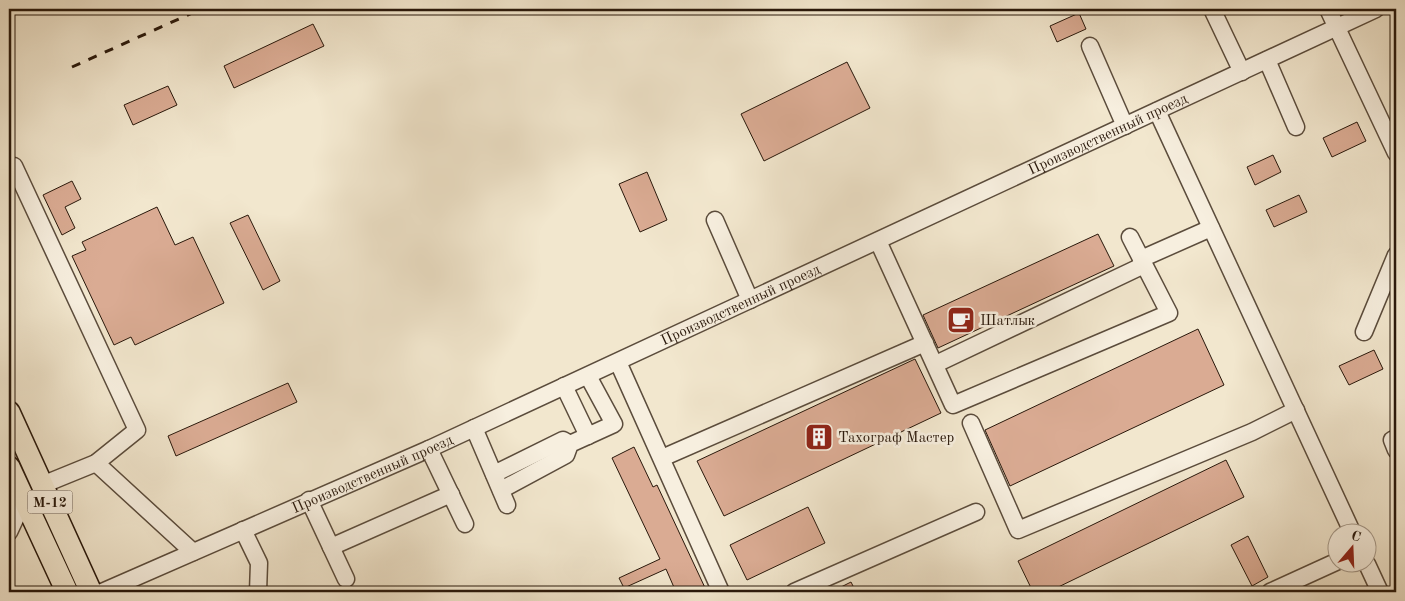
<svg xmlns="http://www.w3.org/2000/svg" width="1405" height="601" font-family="'Old Standard TT',serif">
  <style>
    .building { fill: #daab93; stroke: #29180b }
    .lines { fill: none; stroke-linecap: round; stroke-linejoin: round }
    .minor-casing { stroke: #5b4c3c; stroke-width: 19 }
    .major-casing { stroke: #29180b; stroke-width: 24 }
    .minor { stroke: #f7efdf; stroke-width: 16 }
    .major { stroke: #f2e7ce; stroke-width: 21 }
    .rail { stroke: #29180b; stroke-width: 3; stroke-dasharray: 9 9; stroke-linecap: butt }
    .labels { text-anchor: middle; stroke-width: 5; stroke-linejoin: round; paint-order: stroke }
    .shield { fill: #f7efdf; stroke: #67584b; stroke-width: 1 }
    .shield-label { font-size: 14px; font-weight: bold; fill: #29180b }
    .street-label { font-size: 15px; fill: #29180b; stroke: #f7efdf }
    .poi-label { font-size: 15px; fill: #29180b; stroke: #f7efdf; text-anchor: start }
  </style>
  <rect width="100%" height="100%" fill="#f2e7ce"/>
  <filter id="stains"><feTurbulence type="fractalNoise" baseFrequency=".004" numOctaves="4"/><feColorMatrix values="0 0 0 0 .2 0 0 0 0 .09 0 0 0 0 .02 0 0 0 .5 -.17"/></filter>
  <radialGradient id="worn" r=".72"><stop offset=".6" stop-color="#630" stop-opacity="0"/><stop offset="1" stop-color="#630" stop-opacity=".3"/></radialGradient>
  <g class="building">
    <path d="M1079,13L1086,29L1057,42L1050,26Z"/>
    <path d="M313,24L324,46L234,88L224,66Z"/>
    <path d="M847,62L870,108L764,161L741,114Z"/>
    <path d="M168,86L177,105L133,125L124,105Z"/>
    <path d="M1357,122L1366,141L1332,157L1323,138Z"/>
    <path d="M1273,155L1281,172L1255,185L1247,167Z"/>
    <path d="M647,172L667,220L640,232L619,184Z"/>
    <path d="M72,181L81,199L65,207L75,228L62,235L43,195Z"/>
    <path d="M1299,195L1307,212L1274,227L1266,210Z"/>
    <path d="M157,207L175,245L193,237L224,303L135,345L131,337L114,345L72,256L86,250L82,242Z"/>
    <path d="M248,215L280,281L263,290L230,223Z"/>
    <path d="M1098,234L1114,266L938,348L923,315Z"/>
    <path d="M1198,329L1224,385L1010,486L985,430Z"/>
    <path d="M1374,350L1383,369L1349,385L1339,366Z"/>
    <path d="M915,359L941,413L724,516L697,461Z"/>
    <path d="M288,383L297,402L176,456L168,436Z"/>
    <path d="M634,447L653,487L657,485L707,592H676L666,569L624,588L619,578L660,559L612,458Z"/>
    <path d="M1226,460L1244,497L1048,592H1033L1018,561Z"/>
    <path d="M808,507L825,543L747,580L730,545Z"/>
    <path d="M1248,536L1268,577L1252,586L1231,545Z"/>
    <path d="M851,582L856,592H831Z"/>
  </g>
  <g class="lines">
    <defs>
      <g id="minor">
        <path d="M1212,9L1242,72"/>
        <path d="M1328,9L1396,153"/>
        <path d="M1090,46L1125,126"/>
        <path d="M1267,60L1296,127"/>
        <path d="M1157,111L1353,534"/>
        <path d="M9,168L14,166L137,430L96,463L42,485"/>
        <path d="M715,220L750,300"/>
        <path d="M878,241L953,405L1169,313L1130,237"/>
        <path d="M1141,259L1211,228"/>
        <path d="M1364,332L1396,255"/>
        <path d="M618,362L721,592"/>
        <path d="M938,363L1144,265"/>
        <path d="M564,386L588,436"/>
        <path d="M971,423L1018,530L1252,432L1296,410"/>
        <path d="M474,428L507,505"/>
        <path d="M1396,438L1392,440L1396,450"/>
        <path d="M429,449L465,524"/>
        <path d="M662,458L925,343"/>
        <path d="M96,463L193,552"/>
        <path d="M494,474L563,440L570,444"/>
        <path d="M501,490L566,455L570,444L614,424L588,376"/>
        <path d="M309,500L346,579"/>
        <path d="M243,530L259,563L258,592"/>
        <path d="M9,532L24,500"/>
        <path d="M331,547L451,494"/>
        <path d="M1367,564L1380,592"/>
        <path id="s1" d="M102,592L429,449L1376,9"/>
        <path d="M794,592L976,512"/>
        <path d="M1270,592L1338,561"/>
      </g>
      <g id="major">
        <path d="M9,412L91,592"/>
        <path d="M9,467L67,592"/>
      </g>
    </defs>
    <use href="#minor" class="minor-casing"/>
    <use href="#major" class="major-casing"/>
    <use href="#minor" class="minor"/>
    <use href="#major" class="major"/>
    <path class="rail" d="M72,67L201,9"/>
  </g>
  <defs>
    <symbol id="cafe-square" viewBox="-11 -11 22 22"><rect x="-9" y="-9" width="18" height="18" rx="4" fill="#8f2418" stroke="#f7efdf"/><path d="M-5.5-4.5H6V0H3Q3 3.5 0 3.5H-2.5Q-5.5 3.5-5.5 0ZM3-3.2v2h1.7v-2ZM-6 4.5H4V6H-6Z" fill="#fff"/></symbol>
    <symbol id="building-square" viewBox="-11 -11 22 22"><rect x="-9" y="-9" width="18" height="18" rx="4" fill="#8f2418" stroke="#f7efdf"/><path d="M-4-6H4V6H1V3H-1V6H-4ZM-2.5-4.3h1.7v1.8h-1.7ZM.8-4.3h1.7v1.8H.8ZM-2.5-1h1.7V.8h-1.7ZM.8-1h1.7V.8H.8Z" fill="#fff"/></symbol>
  </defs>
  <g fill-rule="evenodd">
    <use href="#cafe-square" x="945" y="304" width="32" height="32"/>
    <use href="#building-square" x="803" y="421" width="32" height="32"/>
  </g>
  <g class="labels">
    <rect class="shield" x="27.5" y="490.5" width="45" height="23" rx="4"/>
    <g class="shield-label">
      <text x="50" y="507">М-12</text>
    </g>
    <g class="street-label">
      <text dy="5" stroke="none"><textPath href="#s1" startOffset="1105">Производственный проезд</textPath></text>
      <text dy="5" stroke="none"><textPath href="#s1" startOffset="700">Производственный проезд</textPath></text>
      <text dy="5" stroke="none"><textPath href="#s1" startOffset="295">Производственный проезд</textPath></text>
    </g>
    <g class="poi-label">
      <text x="980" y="325">Шатлык</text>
      <text x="838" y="442">Тахограф Мастер</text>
    </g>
  </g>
  <rect width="1405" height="601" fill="none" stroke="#f2e7ce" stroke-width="30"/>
  <rect x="10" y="10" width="1385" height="581" fill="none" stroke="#29180b" stroke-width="2.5"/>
  <rect x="15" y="15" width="1375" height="571" fill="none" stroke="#29180b"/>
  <g transform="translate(1352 548) rotate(19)"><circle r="24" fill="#f7efdf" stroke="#a5998a"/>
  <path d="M0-4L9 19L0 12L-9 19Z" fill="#8f2418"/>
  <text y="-8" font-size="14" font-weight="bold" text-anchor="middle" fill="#29180b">С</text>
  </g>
  <rect width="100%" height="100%" filter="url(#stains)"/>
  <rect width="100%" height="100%" fill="url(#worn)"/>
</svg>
